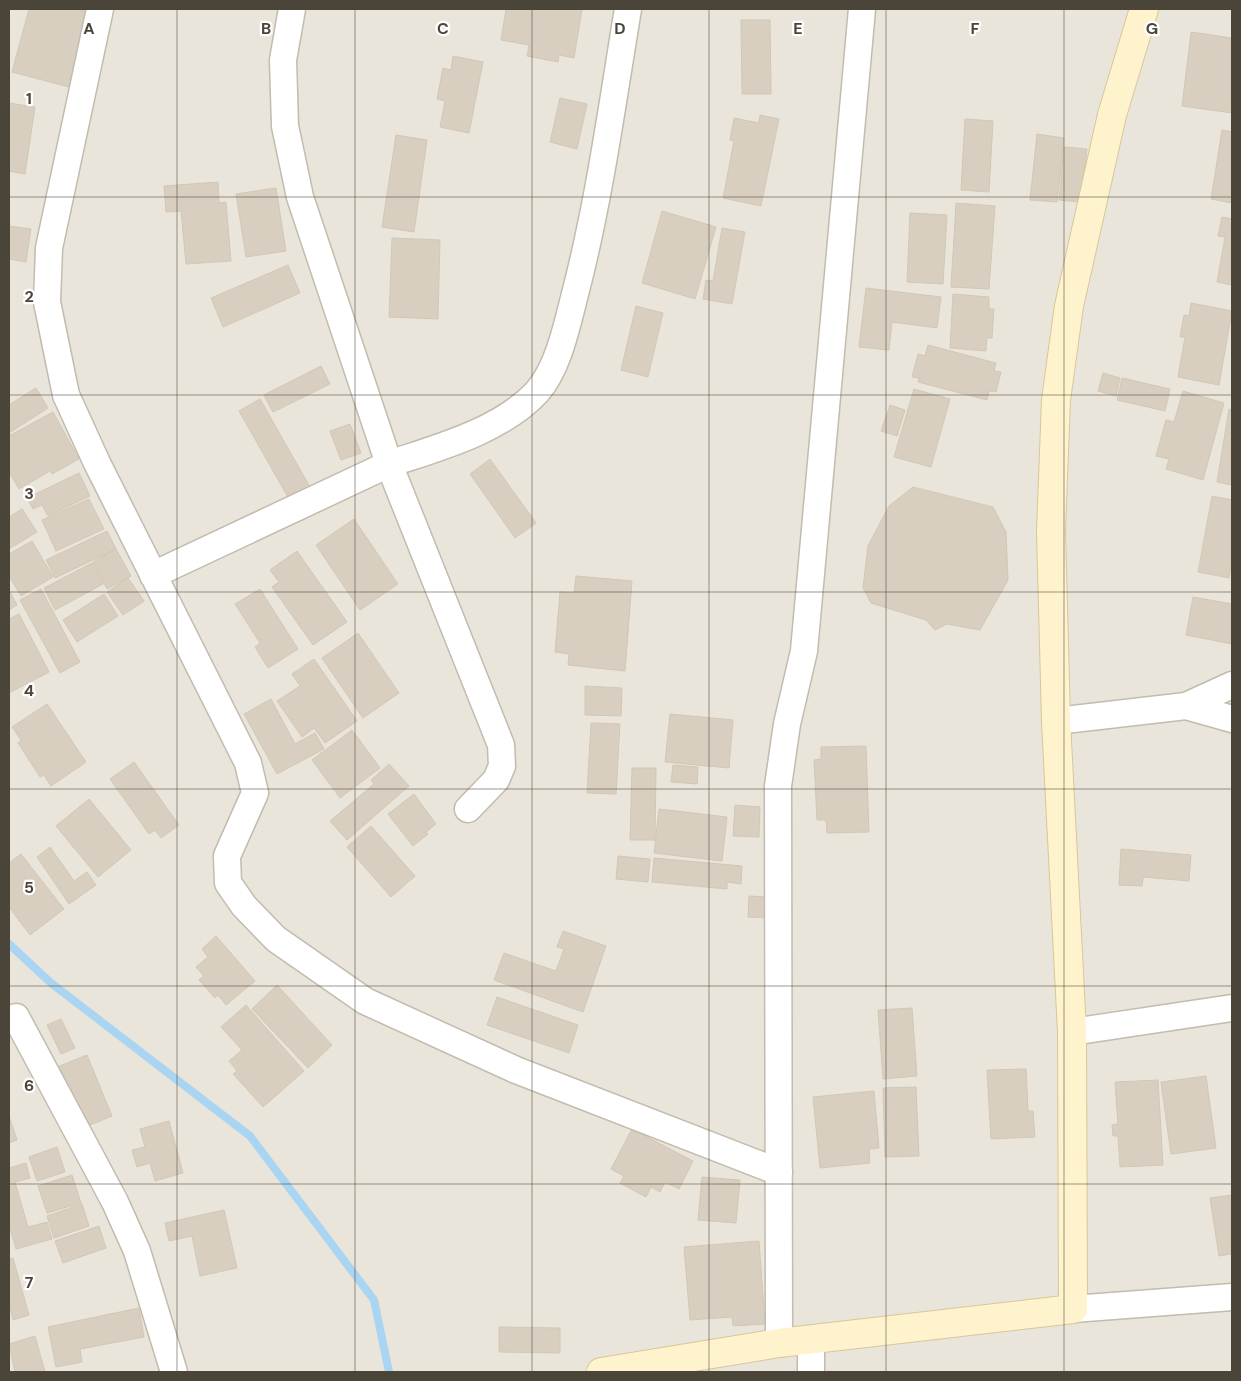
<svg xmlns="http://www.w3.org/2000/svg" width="1241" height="1381" font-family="'DM Sans',sans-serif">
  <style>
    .residential { fill: #eae5da }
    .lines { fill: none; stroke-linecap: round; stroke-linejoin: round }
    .stream { stroke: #a9d4f2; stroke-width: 8 }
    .building { fill: #d8cfc1; stroke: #d3c7b4 }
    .street-casing { stroke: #c2bbae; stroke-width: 29 }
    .secondary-casing { stroke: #d6c79b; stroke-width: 30 }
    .street { stroke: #fff; stroke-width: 26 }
    .secondary { stroke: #fff3cd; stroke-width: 28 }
    .grid { fill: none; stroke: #4b4439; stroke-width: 1; stroke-opacity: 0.55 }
    .grid-label { font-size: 16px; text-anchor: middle; font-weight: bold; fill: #4b4439; stroke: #fff; stroke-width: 4.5; stroke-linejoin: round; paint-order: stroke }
  </style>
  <rect width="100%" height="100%" fill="#f6f3ec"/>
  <rect class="residential" x="9" y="9" width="1223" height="1363"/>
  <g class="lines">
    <path class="stream" d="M9,944L51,983L250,1136L374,1300L389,1372"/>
  </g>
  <g class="building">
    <path d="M29,9H89L69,87L12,72Z"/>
    <path d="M506,9H582L574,58L559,55L558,62L527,56L529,45L501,40Z"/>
    <path d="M741,20H770L771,94H742Z"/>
    <path d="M1191,32L1232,38V113L1182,106Z"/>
    <path d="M453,56L483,62L469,133L440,127L445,101L437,99L443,68L451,70Z"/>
    <path d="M560,98L587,104L577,149L550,142Z"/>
    <path d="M9,103L35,107L25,174L9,171Z"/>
    <path d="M760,115L779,119L761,206L723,198L734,141L730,140L734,118L759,123Z"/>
    <path d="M965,119L993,121L989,192L961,190Z"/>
    <path d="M1222,130L1232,132V203L1211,199Z"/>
    <path d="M1037,134L1064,138L1057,202L1030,200Z"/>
    <path d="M396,135L427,140L414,232L382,227Z"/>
    <path d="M1064,147L1087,149L1081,202L1059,200Z"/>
    <path d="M218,182L219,203L226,202L231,261L186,264L181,211L166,212L164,186Z"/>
    <path d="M276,188L286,251L246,257L236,194Z"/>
    <path d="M956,203L995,206L989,289L951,287Z"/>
    <path d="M662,211L716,227L695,299L642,283Z"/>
    <path d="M910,213L947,215L943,284L907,282Z"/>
    <path d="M1222,217L1232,219V285L1217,282L1225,237L1218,236Z"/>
    <path d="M9,226L31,229L26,262L9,259Z"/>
    <path d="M722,228L745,232L732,304L703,299L706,280L713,281Z"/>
    <path d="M392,238L440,240L438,319L389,317Z"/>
    <path d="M288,265L300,293L223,327L211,298Z"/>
    <path d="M866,288L941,297L937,328L892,322L889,350L859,347Z"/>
    <path d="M953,294L989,297V309H994L992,338H987L986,351L950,348Z"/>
    <path d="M1191,303L1232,311L1219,385L1178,377L1185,337H1180L1184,315L1189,316Z"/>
    <path d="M636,306L663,313L648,377L621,370Z"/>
    <path d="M928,345L996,363L994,371L1001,372L996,392L989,391L987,400L918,382L919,378L912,377L918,354L925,356Z"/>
    <path d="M321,366L330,384L273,412L264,395Z"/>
    <path d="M1103,373L1120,378L1116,396L1098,391Z"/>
    <path d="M1122,378L1170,389L1165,411L1117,400Z"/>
    <path d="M36,388L48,408L9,433V405Z"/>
    <path d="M914,389L950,399L931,467L894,457Z"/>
    <path d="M1183,391L1224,403L1203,480L1166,469L1169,459L1156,456L1166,420L1174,422Z"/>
    <path d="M260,399L310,487L289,499L239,411Z"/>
    <path d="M890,405L905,410L897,436L881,431Z"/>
    <path d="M1229,409L1232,410V485L1217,482Z"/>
    <path d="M53,412L79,459L52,474L50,471L19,489L9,472V436Z"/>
    <path d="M350,424L361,453L341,460L330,431Z"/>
    <path d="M490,459L536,523L515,538L470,474Z"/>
    <path d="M79,473L90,496L48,516L42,505L33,509L27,498Z"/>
    <path d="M913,487L993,507L1006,532L1008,580L980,630L947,624L935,630L926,620L871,603L863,588L868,546L889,506Z"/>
    <path d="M1212,496L1232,500V560L1229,578L1198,572Z"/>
    <path d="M89,499L104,529L56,551L42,520Z"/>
    <path d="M22,509L37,532L9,549V517Z"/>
    <path d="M354,519L398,584L360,610L316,545Z"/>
    <path d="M107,531L116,549L55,578L46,560Z"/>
    <path d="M32,541L53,577L21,596L9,576V554Z"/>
    <path d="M116,549L131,576L107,589L93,562Z"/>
    <path d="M297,551L347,622L313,645L272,587L279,582L270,570Z"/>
    <path d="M92,563L103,584L55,610L44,588Z"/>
    <path d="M576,576L632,581L625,671L568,665L569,654L555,652L560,592L574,593Z"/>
    <path d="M128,578L144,601L123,615L107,592Z"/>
    <path d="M41,589L80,662L60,673L20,600Z"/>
    <path d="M260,589L298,649L268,668L255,647L260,643L235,604Z"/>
    <path d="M9,590L17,605L9,610Z"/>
    <path d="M104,594L118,616L77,642L63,620Z"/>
    <path d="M1193,597L1232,604V644L1186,635Z"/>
    <path d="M19,614L49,672L9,693V619Z"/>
    <path d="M358,633L399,693L363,718L322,658Z"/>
    <path d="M314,659L357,721L325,743L314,728L302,737L277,701L300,686L292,674Z"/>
    <path d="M585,686L622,688L621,716L585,715Z"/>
    <path d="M271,699L295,744L315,733L324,749L277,774L244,714Z"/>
    <path d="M47,704L86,762L51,786L44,775L40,777L18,743L21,740L12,727Z"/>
    <path d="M670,714L733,720L729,768L665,762Z"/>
    <path d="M591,723L620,724L616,794L587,793Z"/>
    <path d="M352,730L380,768L340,798L312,760Z"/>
    <path d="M866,746L869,832L827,833L826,820H817L814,760L821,759V747Z"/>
    <path d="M134,762L179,825L161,838L155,830L149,834L110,779Z"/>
    <path d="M389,764L409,786L347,840L330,821L374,784L371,780Z"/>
    <path d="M673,765L698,767L697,784L671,782Z"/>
    <path d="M632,768H656L655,840H630Z"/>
    <path d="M414,794L436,824L426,832L428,834L413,846L388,814Z"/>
    <path d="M89,799L131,850L98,877L56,826Z"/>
    <path d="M735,805L760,807L759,837L733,836Z"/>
    <path d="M659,809L727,817L722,861L654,853Z"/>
    <path d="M371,826L415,876L391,897L347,847Z"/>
    <path d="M50,847L74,881L87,872L96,885L69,904L37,857Z"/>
    <path d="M1121,849L1191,855L1189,881L1143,877L1142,886L1119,885Z"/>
    <path d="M21,854L64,909L30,935L9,907V863Z"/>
    <path d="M618,856L650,859L648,882L616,879Z"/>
    <path d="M654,858L742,866L741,884L727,882V889L652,882Z"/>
    <path d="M749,896L769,897L768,918L748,917Z"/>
    <path d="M563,931L606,946L583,1012L494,980L504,953L556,971L564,949L557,947Z"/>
    <path d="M216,936L255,981L226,1005L218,995L215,998L199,980L204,976L196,967L208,957L202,949Z"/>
    <path d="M277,985L332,1045L308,1068L252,1009Z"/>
    <path d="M497,997L578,1025L569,1053L487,1025Z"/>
    <path d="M246,1005L304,1071L263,1107L233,1074L237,1071L229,1061L242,1050L221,1027Z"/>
    <path d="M912,1008L917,1076L883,1079L878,1010Z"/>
    <path d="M61,1019L75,1048L61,1054L47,1025Z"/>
    <path d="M87,1055L112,1116L83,1128L57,1067Z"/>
    <path d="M1026,1069L1028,1111H1033L1035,1137L991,1139L987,1070Z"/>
    <path d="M1206,1076L1216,1148L1171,1154L1161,1082Z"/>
    <path d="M1158,1080L1163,1165L1120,1167L1118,1136H1113L1112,1125L1118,1124L1115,1082Z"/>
    <path d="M916,1087L919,1156L885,1157L883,1088Z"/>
    <path d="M874,1091L879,1148L869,1149L870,1163L820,1168L813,1097Z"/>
    <path d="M9,1116L17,1140L9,1143Z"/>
    <path d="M169,1121L183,1173L155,1181L150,1163L137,1167L132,1150L145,1147L140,1129Z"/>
    <path d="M632,1129L693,1161L679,1189L665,1182L660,1192L651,1187L646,1197L620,1183L624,1176L611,1169Z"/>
    <path d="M57,1147L65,1172L37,1181L29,1157Z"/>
    <path d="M26,1163L30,1178L15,1182L28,1227L47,1222L52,1239L16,1249L9,1225V1168Z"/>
    <path d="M72,1175L81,1203L47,1213L38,1186Z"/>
    <path d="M702,1177L740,1180L736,1223L698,1220Z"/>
    <path d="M1232,1195V1254L1219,1256L1210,1198Z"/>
    <path d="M82,1204L89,1226L54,1238L47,1216Z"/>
    <path d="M224,1210L237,1268L200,1276L192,1236L169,1241L165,1223Z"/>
    <path d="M99,1226L106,1248L63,1263L55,1241Z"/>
    <path d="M759,1241L765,1324L733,1326L732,1317L690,1320L684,1247Z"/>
    <path d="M13,1258L29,1315L13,1320L9,1303V1259Z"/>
    <path d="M139,1308L144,1337L80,1349L82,1362L56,1367L48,1327Z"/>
    <path d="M499,1327L560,1328V1353L499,1352Z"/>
    <path d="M35,1336L45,1372H15L9,1344Z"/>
  </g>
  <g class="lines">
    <defs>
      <g id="street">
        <path d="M100,9L49,248L47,302L66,395L97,463L248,763L255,793L227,856L228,883L244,906L276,939L365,1001L516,1070L779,1172"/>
        <path d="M153,575L389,464L300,197L285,126L283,60L292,9"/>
        <path d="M1186,706L1232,719"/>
        <path d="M1056,721L1186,706L1232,685"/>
        <path d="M468,809L496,780L502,766L501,745L389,464C437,448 501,431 537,392C558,368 566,329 574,298C599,203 612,105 628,9"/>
        <path d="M16,1017L115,1202L137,1251L174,1372"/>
        <path d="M1072,1032L1232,1008"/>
        <path d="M1073,1309L1232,1297"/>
        <path d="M811,1339V1372"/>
        <path d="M779,1343L778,786L787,724L804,651L862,9"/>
      </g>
      <path id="secondary" d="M601,1372L779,1343L1073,1309L1072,1032L1056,721L1051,531L1056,400L1069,306L1112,115L1144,9"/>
    </defs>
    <use href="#street" class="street-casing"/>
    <use href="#secondary" class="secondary-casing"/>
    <use href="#street" class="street"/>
    <use href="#secondary" class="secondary"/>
  </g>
  <path class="grid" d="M177,9V1372M355,9V1372M532,9V1372M709,9V1372M886,9V1372M1064,9V1372M9,197H1232M9,395H1232M9,592H1232M9,789H1232M9,986H1232M9,1184H1232"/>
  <g class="grid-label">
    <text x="89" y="34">A</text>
    <text x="266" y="34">B</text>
    <text x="443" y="34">C</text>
    <text x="620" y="34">D</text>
    <text x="798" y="34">E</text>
    <text x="975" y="34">F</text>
    <text x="1152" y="34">G</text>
    <text x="29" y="104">1</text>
    <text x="29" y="302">2</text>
    <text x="29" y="499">3</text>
    <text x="29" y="696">4</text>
    <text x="29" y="893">5</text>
    <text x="29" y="1091">6</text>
    <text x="29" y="1288">7</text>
  </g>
  <rect width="1241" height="1381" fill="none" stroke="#4b4439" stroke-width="20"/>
</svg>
